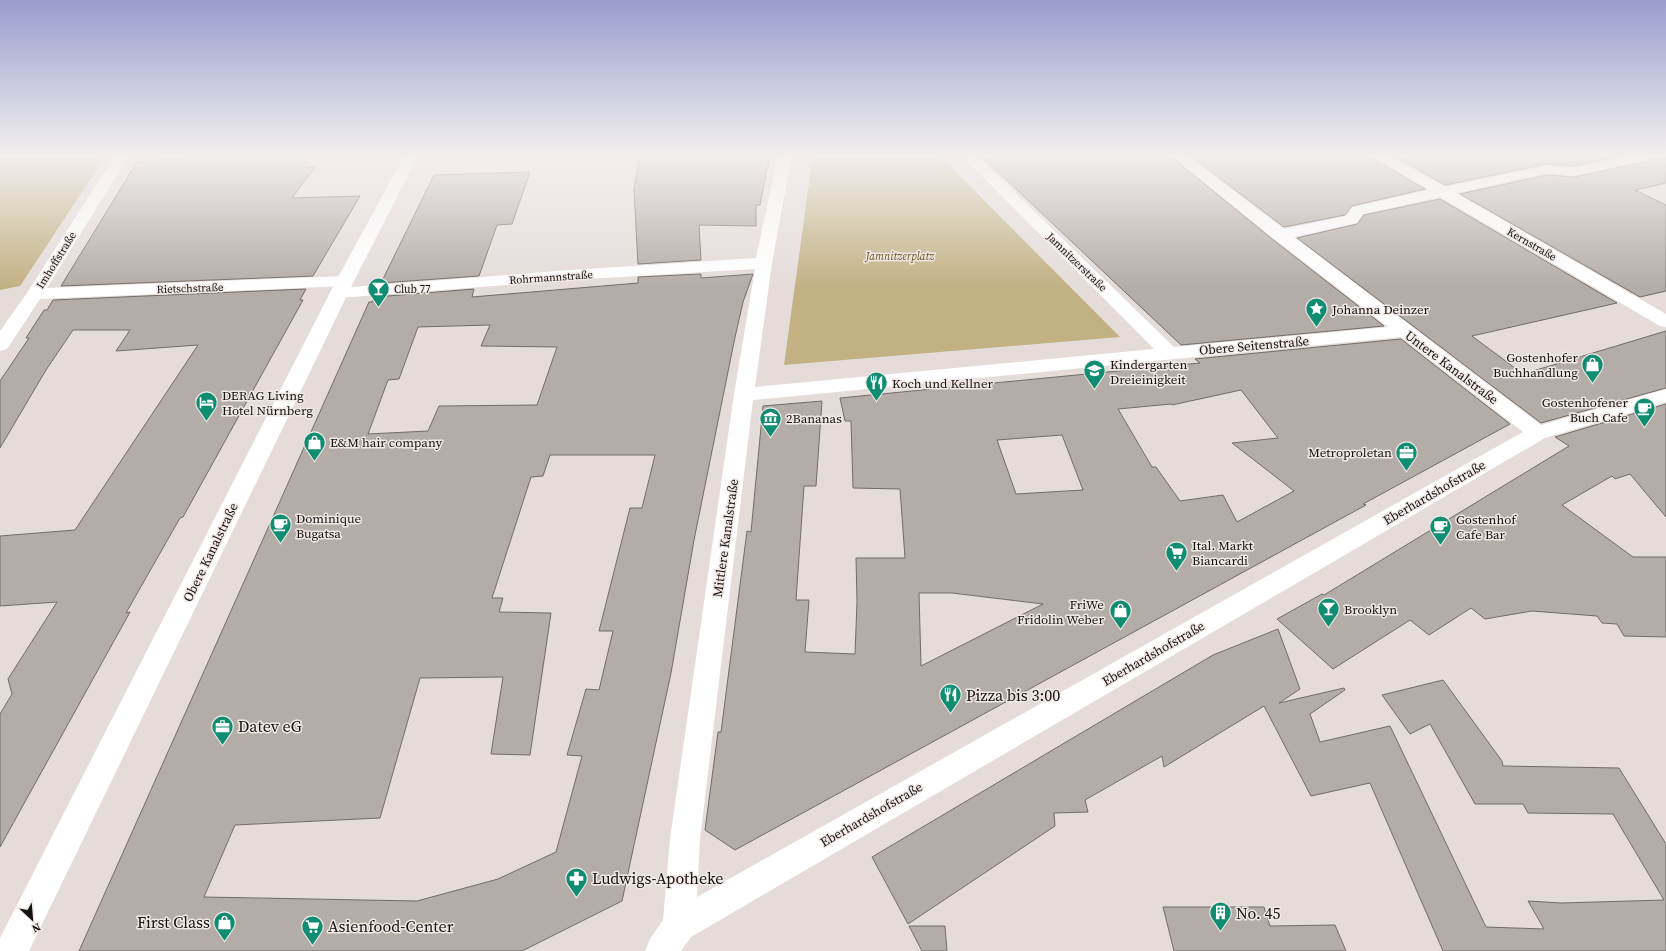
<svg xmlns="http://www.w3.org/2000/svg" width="1666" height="951" font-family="'Source Serif 4',serif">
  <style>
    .green { fill: #c2b183 }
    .building { fill: #b3aca7; stroke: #726c67; fill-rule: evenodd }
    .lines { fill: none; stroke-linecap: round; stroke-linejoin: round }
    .minor { fill: #fff; fill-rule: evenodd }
    .tertiary { fill: #fff; fill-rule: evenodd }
    .labels { text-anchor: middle; stroke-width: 3; stroke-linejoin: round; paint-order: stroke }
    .far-street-label { font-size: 11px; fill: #141110; stroke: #f2e9e7 }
    .far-park-label { font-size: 11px; font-style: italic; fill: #655113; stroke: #f2e9e7 }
    .far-poi-label { font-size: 11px; fill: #141110; stroke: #f2e9e7; text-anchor: start }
    .poi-label { font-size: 13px; fill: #141110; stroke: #f2e9e7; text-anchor: start }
    .street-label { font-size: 13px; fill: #141110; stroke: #f2e9e7 }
    .near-poi-label { font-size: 16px; fill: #141110; stroke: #f2e9e7; text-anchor: start }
  </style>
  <rect width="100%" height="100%" fill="#e5dcda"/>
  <g class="green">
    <path d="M0,154H107L20,286L0,290Z"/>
    <path d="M813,154H938L1120,337L784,365Z"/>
  </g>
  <g class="building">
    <path d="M191,154H312L302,167H315L292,198L360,196L313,276L61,286L137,162L190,157Z"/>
    <path d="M640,154H770L760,205H756V226L699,225L701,260L638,264L634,190Z"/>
    <path d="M979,154H1168L1272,239L1384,326L1181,345Z"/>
    <path d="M1188,154H1370L1372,158L1425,189L1352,206L1345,215L1284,227Z"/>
    <path d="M1391,154H1631L1574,166L1547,164L1445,185Z"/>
    <path d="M1666,157V183L1635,190L1666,205V291L1640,297L1460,194L1547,175L1574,177Z"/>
    <path d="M530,172L512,224L497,225L479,276L381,283L434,175Z"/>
    <path d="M1440,199L1617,303L1472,336L1523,374L1666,331V388L1541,423L1297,238L1357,224L1364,215Z"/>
    <path d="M701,274V278L753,274L743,302L734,342L694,540L671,673L622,901L522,951H79L369,302H372L375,297L474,289L472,297L638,283V277ZM490,325L481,346L557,347L537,405L439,406L428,431L368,434L388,380L399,379L418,327ZM550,455H655L642,508H630L599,631H613L599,690L586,689L567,755L582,756L556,852L498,879L417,901L204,897L235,825L380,818L420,678L503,677L491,754L530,755L551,613L499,612L503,598H492L531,477L543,476Z"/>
    <path d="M306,289L300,300H303L183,517L180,518L126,613L130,612L0,847V714L12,694L8,679L57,602L0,606V536L75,530L198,345L116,351L130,330H73L46,370L0,448V381L29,338H26L44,310H47L53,300Z"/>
    <path d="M1401,339L1510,424L1363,504L1366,505L735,850L705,830L718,732H721L747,531L751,532L763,406L822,401L816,486H804L796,600H809L805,652L855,654L857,602L856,558H905L900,489L853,488L851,421H845L840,398L1200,363L1195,359ZM1241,390L1278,438L1232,443L1294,491L1237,522L1223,495L1180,501L1156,467H1152L1118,409L1171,404L1172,405ZM1062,435L1083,490L1016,494L997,440ZM919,593H952L1043,604L921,666Z"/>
    <path d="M1666,404V517L1630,474L1615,479L1612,476L1562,505L1633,557H1666V637L1624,636L1617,624L1602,623L1597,616L1532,611L1485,619L1471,608L1429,635L1410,620L1333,669L1277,619L1322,594L1324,595L1569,446L1555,437Z"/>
    <path d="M1278,629L1300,689L1279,703L1344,688L1345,690L1310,714L1320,742L1390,726L1486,927L1544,929L1528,901L1561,903L1664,900L1613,814L1528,813L1523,804H1475L1430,724L1410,734L1382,695L1443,680L1502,761L1503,766L1619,768L1666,844V951H1443L1370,783L1311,796L1264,706L1164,767L1162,756L1085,800L1088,812L1054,813L1055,826L908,924L872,857L1213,655Z"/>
    <path d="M1163,907H1264L1270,926L1335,925L1346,951H1174Z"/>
    <path d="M909,926H945L947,951H922Z"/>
  </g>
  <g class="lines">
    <g class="minor">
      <path d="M116,154H130L47,288L345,276L351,277L354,281L351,285L345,286L40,299L7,349L0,351V331L27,293Z"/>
      <path d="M778,154H792L772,263L755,387L1154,349L960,154H975L1174,347L1388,327L1273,238L1169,154H1185L1284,229L1346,216L1352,207L1429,190L1373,157L1371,154H1388L1445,187L1547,165L1574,168L1638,154H1666L1664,157L1659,158L1574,176L1547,173L1456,193L1666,314V327L1660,326L1440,197L1363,214L1357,223L1294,237L1541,425L1666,389V402L1545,438L691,937L681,951H645L650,939L663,920L670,839L734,394L755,269L570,280L339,298L333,297L330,293L333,289L339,288L570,270L756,258ZM1401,337L1523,432L697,897L700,839L753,400Z"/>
    </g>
    <path class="tertiary" d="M405,154H419L354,281L29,951H0V938L336,281Z"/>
  </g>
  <linearGradient id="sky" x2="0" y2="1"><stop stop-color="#989dcf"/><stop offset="0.54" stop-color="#f3efee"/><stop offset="1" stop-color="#f3efee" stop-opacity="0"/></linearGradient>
  <rect width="1666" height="287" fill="url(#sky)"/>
  <defs>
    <symbol id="bar-pin" viewBox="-11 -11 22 30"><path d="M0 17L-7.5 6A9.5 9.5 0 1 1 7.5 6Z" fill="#0e8d72" stroke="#f2e9e7"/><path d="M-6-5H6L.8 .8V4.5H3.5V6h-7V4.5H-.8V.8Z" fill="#fff"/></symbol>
    <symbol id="sight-pin" viewBox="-11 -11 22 30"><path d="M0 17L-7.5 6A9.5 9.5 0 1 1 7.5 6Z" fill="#0e8d72" stroke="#f2e9e7"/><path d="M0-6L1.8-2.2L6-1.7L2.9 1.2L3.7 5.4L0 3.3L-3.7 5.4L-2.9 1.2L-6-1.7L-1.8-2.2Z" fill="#fff"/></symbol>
    <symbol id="shop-pin" viewBox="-11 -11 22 30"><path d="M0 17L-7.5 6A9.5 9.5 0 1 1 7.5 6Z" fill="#0e8d72" stroke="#f2e9e7"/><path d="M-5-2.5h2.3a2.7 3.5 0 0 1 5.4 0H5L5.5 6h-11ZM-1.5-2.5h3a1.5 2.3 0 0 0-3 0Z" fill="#fff"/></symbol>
    <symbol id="school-pin" viewBox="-11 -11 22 30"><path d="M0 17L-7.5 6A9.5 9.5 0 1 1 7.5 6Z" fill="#0e8d72" stroke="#f2e9e7"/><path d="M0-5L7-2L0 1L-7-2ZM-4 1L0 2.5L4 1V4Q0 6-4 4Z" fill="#fff"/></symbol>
    <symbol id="restaurant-pin" viewBox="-11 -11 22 30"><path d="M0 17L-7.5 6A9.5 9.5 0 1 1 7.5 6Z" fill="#0e8d72" stroke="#f2e9e7"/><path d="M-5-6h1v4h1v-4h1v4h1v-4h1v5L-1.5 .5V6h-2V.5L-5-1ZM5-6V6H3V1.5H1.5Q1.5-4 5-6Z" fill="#fff"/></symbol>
    <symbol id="hotel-pin" viewBox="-11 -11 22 30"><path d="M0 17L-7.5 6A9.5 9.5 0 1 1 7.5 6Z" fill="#0e8d72" stroke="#f2e9e7"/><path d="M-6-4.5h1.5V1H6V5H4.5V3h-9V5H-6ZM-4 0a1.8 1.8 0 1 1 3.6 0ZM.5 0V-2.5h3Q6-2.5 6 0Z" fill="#fff"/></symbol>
    <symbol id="cafe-pin" viewBox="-11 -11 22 30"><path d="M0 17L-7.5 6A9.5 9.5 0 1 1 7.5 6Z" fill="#0e8d72" stroke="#f2e9e7"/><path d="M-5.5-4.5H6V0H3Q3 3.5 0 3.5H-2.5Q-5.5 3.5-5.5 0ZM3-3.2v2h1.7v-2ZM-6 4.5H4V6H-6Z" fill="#fff"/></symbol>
    <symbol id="museum-pin" viewBox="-11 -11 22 30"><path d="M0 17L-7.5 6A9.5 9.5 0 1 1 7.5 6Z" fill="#0e8d72" stroke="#f2e9e7"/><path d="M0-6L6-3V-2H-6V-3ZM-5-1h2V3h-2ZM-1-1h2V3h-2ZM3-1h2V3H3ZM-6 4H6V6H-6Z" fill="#fff"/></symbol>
    <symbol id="office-pin" viewBox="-11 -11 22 30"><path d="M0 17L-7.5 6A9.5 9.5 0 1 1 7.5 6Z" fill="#0e8d72" stroke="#f2e9e7"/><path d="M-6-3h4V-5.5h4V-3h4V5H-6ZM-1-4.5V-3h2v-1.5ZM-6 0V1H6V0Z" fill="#fff"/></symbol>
    <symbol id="supermarket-pin" viewBox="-11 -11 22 30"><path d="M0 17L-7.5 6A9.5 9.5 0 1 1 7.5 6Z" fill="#0e8d72" stroke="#f2e9e7"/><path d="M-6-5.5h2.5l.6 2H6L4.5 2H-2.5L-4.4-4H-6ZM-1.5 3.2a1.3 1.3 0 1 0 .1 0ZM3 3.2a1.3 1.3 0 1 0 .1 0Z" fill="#fff"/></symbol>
    <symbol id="pharmacy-pin" viewBox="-11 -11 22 30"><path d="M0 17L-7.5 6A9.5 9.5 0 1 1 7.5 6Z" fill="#0e8d72" stroke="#f2e9e7"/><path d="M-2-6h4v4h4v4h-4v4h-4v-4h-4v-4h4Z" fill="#fff"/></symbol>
    <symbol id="building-pin" viewBox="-11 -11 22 30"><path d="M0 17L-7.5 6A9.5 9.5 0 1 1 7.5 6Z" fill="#0e8d72" stroke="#f2e9e7"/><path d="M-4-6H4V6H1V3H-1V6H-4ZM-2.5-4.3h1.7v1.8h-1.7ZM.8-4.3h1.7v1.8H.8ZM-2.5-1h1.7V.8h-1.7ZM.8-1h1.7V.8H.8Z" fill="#fff"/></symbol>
  </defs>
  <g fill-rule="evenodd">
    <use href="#bar-pin" x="366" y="276" width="25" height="34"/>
    <use href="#sight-pin" x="1304" y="296" width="25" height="34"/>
    <use href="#shop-pin" x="1580" y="352" width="25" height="34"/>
    <use href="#school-pin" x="1082" y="358" width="25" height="34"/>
    <use href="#restaurant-pin" x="864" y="370" width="25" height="34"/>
    <use href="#hotel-pin" x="194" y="390" width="25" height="34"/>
    <use href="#cafe-pin" x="1632" y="396" width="25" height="34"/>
    <use href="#museum-pin" x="758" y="406" width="25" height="34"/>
    <use href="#shop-pin" x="302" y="430" width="25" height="34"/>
    <use href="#office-pin" x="1394" y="440" width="25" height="34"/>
    <use href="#cafe-pin" x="268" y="512" width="25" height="34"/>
    <use href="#cafe-pin" x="1428" y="514" width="25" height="34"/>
    <use href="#supermarket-pin" x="1164" y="540" width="25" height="34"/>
    <use href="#bar-pin" x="1316" y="596" width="25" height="34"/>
    <use href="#shop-pin" x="1108" y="598" width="25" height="34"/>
    <use href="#restaurant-pin" x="938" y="682" width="25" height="34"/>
    <use href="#office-pin" x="210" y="714" width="25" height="34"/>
    <use href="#pharmacy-pin" x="564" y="866" width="25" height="34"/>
    <use href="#building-pin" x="1208" y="900" width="25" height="34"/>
    <use href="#shop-pin" x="212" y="910" width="25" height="34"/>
    <use href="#supermarket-pin" x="300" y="914" width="25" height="34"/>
  </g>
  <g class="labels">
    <g class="far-street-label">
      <text transform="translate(1532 244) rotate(30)" y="4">Kernstraße</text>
      <text transform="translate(56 260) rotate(-58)" y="4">Imhoffstraße</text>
      <text transform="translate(1077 262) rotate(44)" y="4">Jamnitzerstraße</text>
      <text transform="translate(551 277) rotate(-4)" y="4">Rohrmannstraße</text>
      <text transform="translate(190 288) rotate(-2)" y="4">Rietschstraße</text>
    </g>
    <g class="far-park-label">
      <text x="900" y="260">Jamnitzerplatz</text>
    </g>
    <g class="far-poi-label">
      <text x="394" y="293">Club 77</text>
    </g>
    <g class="poi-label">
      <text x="1332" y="314">Johanna Deinzer</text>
      <text x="1578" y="362" text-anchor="end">Gostenhofer<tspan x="1578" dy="15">Buchhandlung</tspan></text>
      <text x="1110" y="369">Kindergarten<tspan x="1110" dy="15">Dreieinigkeit</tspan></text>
      <text x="892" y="388">Koch und Kellner</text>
      <text x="222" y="400">DERAG Living<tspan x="222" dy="15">Hotel Nürnberg</tspan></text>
      <text x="1628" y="407" text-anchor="end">Gostenhofener<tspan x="1628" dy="15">Buch Cafe</tspan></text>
      <text x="786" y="423">2Bananas</text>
      <text x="330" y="447">E&amp;M hair company</text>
      <text x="1392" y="457" text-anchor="end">Metroproletan</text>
      <text x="296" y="523">Dominique<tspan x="296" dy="15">Bugatsa</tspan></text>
      <text x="1456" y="524">Gostenhof<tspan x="1456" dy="15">Cafe Bar</tspan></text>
      <text x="1192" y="550">Ital. Markt<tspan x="1192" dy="15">Biancardi</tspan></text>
      <text x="1104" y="609" text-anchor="end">FriWe<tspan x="1104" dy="15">Fridolin Weber</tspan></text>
      <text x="1344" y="614">Brooklyn</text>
    </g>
    <g class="street-label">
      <text transform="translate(1254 345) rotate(-5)" y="5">Obere Seitenstraße</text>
      <text transform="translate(1452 367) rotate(37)" y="5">Untere Kanalstraße</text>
      <text transform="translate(1434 492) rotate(-30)" y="5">Eberhardshofstraße</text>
      <text transform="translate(725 538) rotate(-82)" y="5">Mittlere Kanalstraße</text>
      <text transform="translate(210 552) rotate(-64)" y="5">Obere Kanalstraße</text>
      <text transform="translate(1153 653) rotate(-30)" y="5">Eberhardshofstraße</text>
      <text transform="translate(871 814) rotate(-30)" y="5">Eberhardshofstraße</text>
    </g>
    <g class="near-poi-label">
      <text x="966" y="701">Pizza bis 3:00</text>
      <text x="238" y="732">Datev eG</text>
      <text x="592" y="884">Ludwigs-Apotheke</text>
      <text x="1236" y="919">No. 45</text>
      <text x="210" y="928" text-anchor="end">First Class</text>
      <text x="328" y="932">Asienfood-Center</text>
    </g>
  </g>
  <g transform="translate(32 919) rotate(154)" stroke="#f2e9e7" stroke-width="3" paint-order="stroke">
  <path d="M0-3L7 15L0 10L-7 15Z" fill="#141110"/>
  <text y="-6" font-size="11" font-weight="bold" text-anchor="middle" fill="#141110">N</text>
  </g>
</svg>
